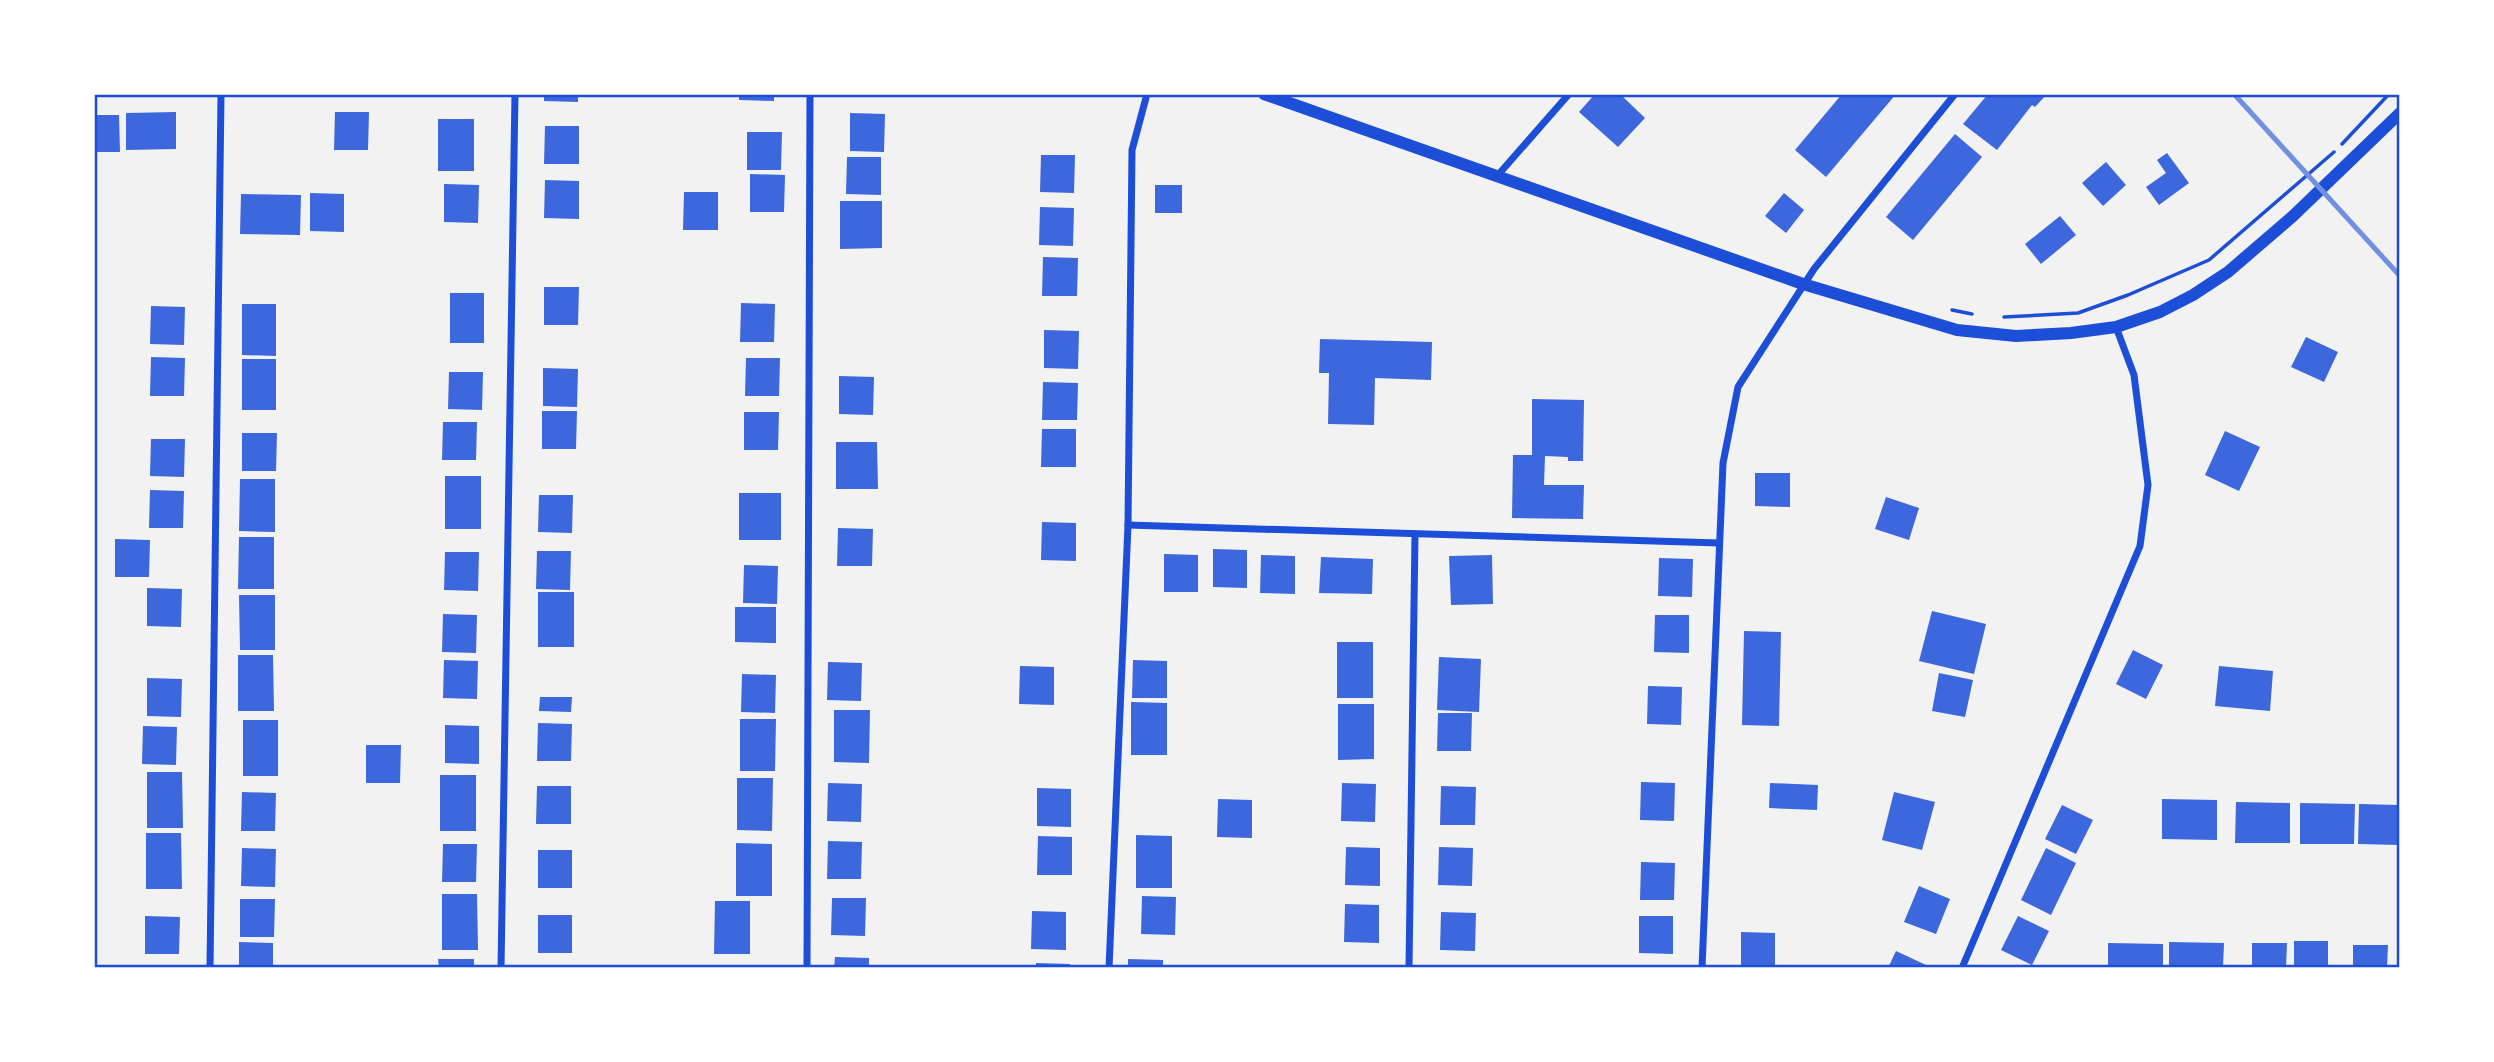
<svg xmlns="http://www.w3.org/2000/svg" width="2494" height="1062" font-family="Raleway,sans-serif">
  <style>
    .building { fill: #3d67dc }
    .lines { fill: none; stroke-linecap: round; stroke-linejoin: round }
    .path { stroke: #1d4ed8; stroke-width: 3.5 }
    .minor { stroke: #1d4ed8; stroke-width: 7 }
    .tertiary { stroke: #1d4ed8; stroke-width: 12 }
    .rail { stroke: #7290e2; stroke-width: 5 }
    .neatline { fill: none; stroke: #1d4ed8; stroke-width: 2.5 }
  </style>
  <rect width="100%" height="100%" fill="#f2f2f2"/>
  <g class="building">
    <path d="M544,94H578V102L544,101Z"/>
    <path d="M739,94H774V101L739,100Z"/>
    <path d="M1595,94H1620L1645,118L1618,147L1579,112Z"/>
    <path d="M1842,94H1896L1826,177L1795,150Z"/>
    <path d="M1988,94H2047L2035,107L2032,105L1997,150L1963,124Z"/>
    <path d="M176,112V149L126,150V113Z"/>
    <path d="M335,112H369L368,150H334Z"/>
    <path d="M850,113L885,114L884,152L850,151Z"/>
    <path d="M94,115H119L120,152H94Z"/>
    <rect x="438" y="119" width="36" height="52"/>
    <path d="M545,126H579V164H544Z"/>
    <path d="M747,132H782L781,170H747Z"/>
    <path d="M1955,134L1982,157L1913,240L1886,217Z"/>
    <path d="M2167,153L2189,183L2159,205L2146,187L2166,173L2157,160Z"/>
    <path d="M1041,155H1075L1074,193L1040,192Z"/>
    <path d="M847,157H881V195L846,194Z"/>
    <path d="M2106,162L2126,185L2103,206L2082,183Z"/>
    <path d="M750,174L785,175L784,212H750Z"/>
    <path d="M545,180L579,181V219L544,218Z"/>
    <path d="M444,184L479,185L478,223L444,222Z"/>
    <rect x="1155" y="185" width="27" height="28"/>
    <path d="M684,192H718V230H683Z"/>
    <path d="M310,193L344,194V232L310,231Z"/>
    <path d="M1784,193L1804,210L1786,233L1765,216Z"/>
    <path d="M241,194L301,195L300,235L240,234Z"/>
    <path d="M840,201H882V248L840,249Z"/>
    <path d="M1040,207L1074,208L1073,246L1039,245Z"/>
    <path d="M2060,216L2076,235L2041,264L2025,244Z"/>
    <path d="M1043,257L1078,258L1077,296H1042Z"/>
    <path d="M544,287H579L578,325H544Z"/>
    <rect x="450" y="293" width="34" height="50"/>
    <path d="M741,303L775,304L774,342H740Z"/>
    <path d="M242,304H276V356L242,355Z"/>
    <path d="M151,306L185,307L184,345L150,344Z"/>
    <path d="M1044,330L1079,331L1078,369L1044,368Z"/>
    <path d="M2306,337L2338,352L2324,382L2291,367Z"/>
    <path d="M1320,339L1432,342L1431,380L1375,378L1374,425L1328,424L1329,373H1319Z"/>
    <path d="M151,357L185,358L184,396H150Z"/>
    <path d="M746,358H780L779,396H745Z"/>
    <rect x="242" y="359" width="34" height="51"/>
    <path d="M543,368L578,369L577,407L543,406Z"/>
    <path d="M449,372H483L482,410L448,409Z"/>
    <path d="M839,376L874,377L873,415L839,414Z"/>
    <path d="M1043,382L1078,383L1077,420H1042Z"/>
    <path d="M1532,399L1584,400L1583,461H1568V457L1545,456L1544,485H1584L1583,519L1512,518L1513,455H1532Z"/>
    <path d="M542,411H577L576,449H542Z"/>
    <path d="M744,412H779L778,450H744Z"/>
    <path d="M443,422H477L476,460H442Z"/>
    <path d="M1042,429H1076V467H1041Z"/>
    <path d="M2225,431L2260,447L2239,491L2205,475Z"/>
    <path d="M242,433H277L276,471H242Z"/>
    <path d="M151,439H185L184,477L150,476Z"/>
    <path d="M836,442H877L878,489H836Z"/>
    <path d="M1755,473H1790V507L1755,506Z"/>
    <rect x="445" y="476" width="36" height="53"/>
    <path d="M240,479H275V532L239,531Z"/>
    <path d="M150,490L184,491L183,528H149Z"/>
    <rect x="739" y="493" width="42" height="47"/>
    <path d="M539,495H573L572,533L538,532Z"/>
    <path d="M1886,497L1919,508L1909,540L1875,529Z"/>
    <path d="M1042,522L1076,523V561L1041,560Z"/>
    <path d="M838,528L873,529L872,566H837Z"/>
    <path d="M239,537H274V589H238Z"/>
    <path d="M115,539L150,540L149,577H115Z"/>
    <path d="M1213,549L1247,550V588L1213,587Z"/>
    <path d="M537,551H571L570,590L536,589Z"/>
    <path d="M445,552H479L478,591L444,590Z"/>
    <path d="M1164,554L1198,555V592H1164Z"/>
    <path d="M1261,555L1295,556V594L1260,593Z"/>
    <path d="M1492,555L1493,604L1451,605L1449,556Z"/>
    <path d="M1321,557L1373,559L1372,594L1319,593Z"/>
    <path d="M1659,558L1693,559L1692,597L1658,596Z"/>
    <path d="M744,565L778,566L777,604L743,603Z"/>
    <path d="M147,588L182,589L181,627L147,626Z"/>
    <rect x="538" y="592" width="36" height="55"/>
    <path d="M239,595H275V650H240Z"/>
    <path d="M735,607H776V643L735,642Z"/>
    <path d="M1932,611L1986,624L1974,674L1919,661Z"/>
    <path d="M443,614L477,615L476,653L442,652Z"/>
    <path d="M1655,615H1689V653L1654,652Z"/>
    <path d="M1744,631L1781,632L1779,726L1742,725Z"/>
    <rect x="1337" y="642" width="36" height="56"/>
    <path d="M2133,650L2163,665L2146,699L2116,684Z"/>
    <path d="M238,655H273L274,711H238Z"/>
    <path d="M1439,657L1481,659L1479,712L1437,710Z"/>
    <path d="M444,660L478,661L477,699L443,698Z"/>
    <path d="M1133,660L1167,661V698H1132Z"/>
    <path d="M828,662L862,663L861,701L827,700Z"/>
    <path d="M1020,666L1054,667V705L1019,704Z"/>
    <path d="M2219,666L2273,671L2270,711L2215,706Z"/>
    <path d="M1939,673L1973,680L1965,717L1932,711Z"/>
    <path d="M742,674L776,675L775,713L741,712Z"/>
    <path d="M147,678L182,679L181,717L147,716Z"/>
    <path d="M1648,686L1682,687L1681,725L1647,724Z"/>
    <path d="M540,697H572L571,712L539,711Z"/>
    <path d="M1131,702L1167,703V755H1131Z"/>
    <path d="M1338,704H1374V759L1338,760Z"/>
    <path d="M834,710H870L869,763L834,762Z"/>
    <path d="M1438,713H1472L1471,751H1437Z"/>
    <path d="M740,719H776L775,771H740Z"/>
    <rect x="243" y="720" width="35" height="56"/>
    <path d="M538,723L572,724L571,761H537Z"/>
    <path d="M445,725L479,726V764L445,763Z"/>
    <path d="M143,726L177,727L176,765L142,764Z"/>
    <path d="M366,745H401L400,783H366Z"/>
    <path d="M147,772H182L183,828H147Z"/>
    <rect x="440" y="775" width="36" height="56"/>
    <path d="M737,778H773L772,831L737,830Z"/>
    <path d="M1641,782L1675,783L1674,821L1640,820Z"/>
    <path d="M828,783L862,784L861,822L827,821Z"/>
    <path d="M1342,783L1376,784L1375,822L1341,821Z"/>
    <path d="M1770,783L1818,785L1817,810L1769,808Z"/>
    <path d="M537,786H571V824H536Z"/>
    <path d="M1441,786L1476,787L1475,825H1440Z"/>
    <path d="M1037,788L1071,789V827L1037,826Z"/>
    <path d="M242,792L276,793L275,831H241Z"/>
    <path d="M1894,792L1935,802L1922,850L1882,840Z"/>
    <path d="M1218,799L1252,800V838L1217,837Z"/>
    <path d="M2162,799L2217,800V840L2162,839Z"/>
    <path d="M2236,802L2290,803V843H2235Z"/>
    <path d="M2300,803L2355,804L2354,844H2300Z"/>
    <path d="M2359,804L2400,805V845L2358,844Z"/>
    <path d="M2062,805L2093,820L2076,854L2045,839Z"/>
    <path d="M146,833H181L182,889H146Z"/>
    <path d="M1136,835L1172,836V888H1136Z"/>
    <path d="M1038,836L1072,837V875H1037Z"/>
    <path d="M828,841L862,842L861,879H827Z"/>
    <path d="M736,843L772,844V896H736Z"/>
    <path d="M443,844H477L476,882H442Z"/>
    <path d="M1346,847L1380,848V886L1345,885Z"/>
    <path d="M1439,847L1473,848L1472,886L1438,885Z"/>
    <path d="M242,848L276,849L275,887L241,886Z"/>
    <path d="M2046,848L2076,863L2051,915L2021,900Z"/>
    <rect x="538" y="850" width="34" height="38"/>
    <path d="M1641,862L1675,863L1674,900H1640Z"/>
    <path d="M1919,886L1950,899L1936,934L1904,922Z"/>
    <path d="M442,894H477L478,950H442Z"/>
    <path d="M1142,896L1176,897L1175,935L1141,934Z"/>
    <path d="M832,898H866L865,936L831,935Z"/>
    <path d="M240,899H275L274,937H240Z"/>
    <path d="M715,901H750V954H714Z"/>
    <path d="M1345,904L1379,905V943L1344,942Z"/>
    <path d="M1032,911L1066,912V950L1031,949Z"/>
    <path d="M1441,912L1476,913L1475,951L1440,950Z"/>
    <rect x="538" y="915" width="34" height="38"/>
    <path d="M145,916L180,917L179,954H145Z"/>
    <path d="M1639,916H1673V954L1639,953Z"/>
    <path d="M2018,916L2049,931L2032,965L2001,950Z"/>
    <path d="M1741,932L1775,933V968H1741Z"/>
    <rect x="2294" y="941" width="34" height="27"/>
    <path d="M239,942L273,943V968H239Z"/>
    <path d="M2169,942L2224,943L2223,968H2169Z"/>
    <path d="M2108,943L2163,944V968H2108Z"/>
    <path d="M2252,943H2287L2286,968H2252Z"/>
    <path d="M2353,945H2388L2387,968H2353Z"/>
    <path d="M1896,951L1926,965L1925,968H1888Z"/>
    <path d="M835,957L869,958V968H834Z"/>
    <path d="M438,959H474V968H439Z"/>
    <path d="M1128,959L1163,960V968H1128Z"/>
    <path d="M1036,963L1070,964V968H1036Z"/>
  </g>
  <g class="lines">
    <g class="path">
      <path d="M2342,144L2389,94"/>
      <path d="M1952,310L1972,314"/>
      <path d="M2004,317L2078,313L2128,295L2209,260L2334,152"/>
    </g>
    <g class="minor">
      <path d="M1498,175L1569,94"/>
      <path d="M1128,525L1719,543"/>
      <path d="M210,968L221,94"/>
      <path d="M501,968L515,94"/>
      <path d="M807,968L810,94"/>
      <path d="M1109,968L1128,525L1132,150L1147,94"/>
      <path d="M1409,968L1415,534"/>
      <path d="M1702,968L1723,463L1738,387L1814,269L1955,94"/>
      <path d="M1962,968L2140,546L2148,485L2134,375L2116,327"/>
    </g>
    <path class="tertiary" d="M1264,94L1803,284L1957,330L2016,336L2071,333L2116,327L2160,312L2193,295L2228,272L2293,216L2400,113"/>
    <path class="rail" d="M2234,94L2400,276"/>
  </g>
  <rect width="2494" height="1062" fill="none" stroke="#ffffff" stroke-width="192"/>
  <rect x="96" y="96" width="2302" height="870" class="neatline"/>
</svg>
